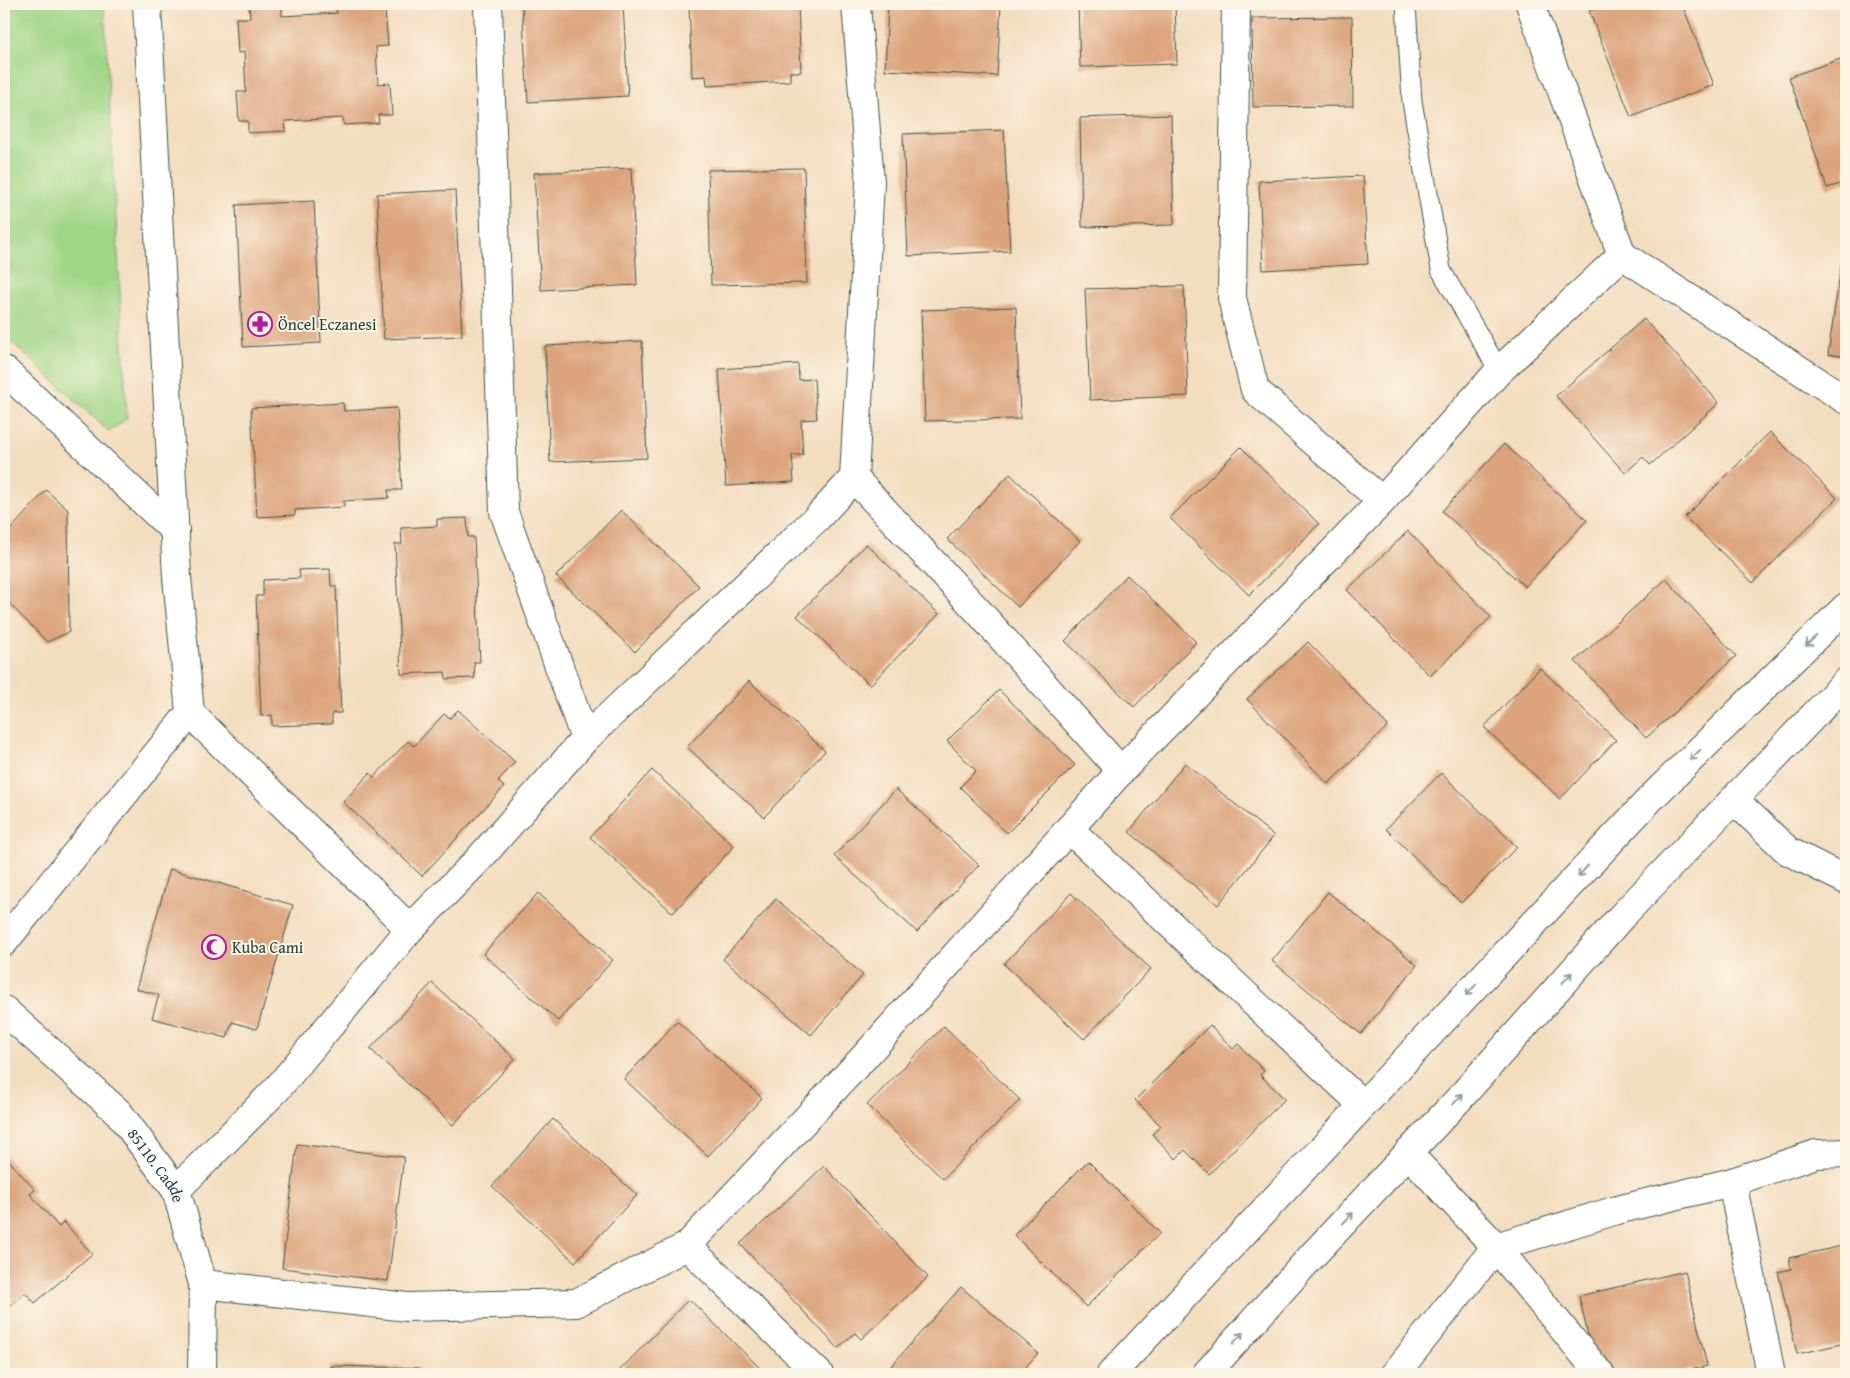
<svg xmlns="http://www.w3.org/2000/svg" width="1850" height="1378" font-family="'Gentium Book Plus',serif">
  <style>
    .green { fill: #a0d687; stroke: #608a5e }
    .building { fill: #dca47d }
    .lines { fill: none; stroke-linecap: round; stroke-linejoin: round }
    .service-casing { stroke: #3f5549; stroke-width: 21 }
    .minor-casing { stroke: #3f5549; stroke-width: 30 }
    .tertiary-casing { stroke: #3f5549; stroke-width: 30 }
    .service { stroke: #fff; stroke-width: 19 }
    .minor { stroke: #fff; stroke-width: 28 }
    .tertiary { stroke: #fff; stroke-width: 28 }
    .oneway { stroke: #8f9e9a }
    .labels { text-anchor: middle; stroke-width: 4; stroke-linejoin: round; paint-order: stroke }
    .poi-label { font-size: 16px; fill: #1f3d34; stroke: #fcf5e5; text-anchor: start }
    .street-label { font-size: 16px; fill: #1f3d34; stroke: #fcf5e5 }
  </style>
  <rect width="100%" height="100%" fill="#fcf5e5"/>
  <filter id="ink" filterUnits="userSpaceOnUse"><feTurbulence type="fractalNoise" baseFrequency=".02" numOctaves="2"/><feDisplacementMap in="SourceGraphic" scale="10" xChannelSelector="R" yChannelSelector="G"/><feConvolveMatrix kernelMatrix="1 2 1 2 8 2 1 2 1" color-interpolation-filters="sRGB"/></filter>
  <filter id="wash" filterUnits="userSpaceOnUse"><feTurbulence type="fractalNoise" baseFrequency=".0096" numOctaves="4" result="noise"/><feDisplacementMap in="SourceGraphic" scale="20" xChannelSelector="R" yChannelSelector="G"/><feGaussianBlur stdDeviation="1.12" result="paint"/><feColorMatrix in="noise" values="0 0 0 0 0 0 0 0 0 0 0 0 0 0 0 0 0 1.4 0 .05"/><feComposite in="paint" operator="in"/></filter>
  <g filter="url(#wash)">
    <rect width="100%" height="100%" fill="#f3ddbf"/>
    <path class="green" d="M4,4H104L127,418L109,432L4,335Z"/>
    <g id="blocks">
      <g class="building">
        <path d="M336,4H373L374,11L385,10L388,46L376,47L378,84L390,83L392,115H378L379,123L344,125L343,118L285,121L286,131L248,133V121H239L237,92H246L244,52L238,53L236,18H250L249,6L282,5V16L337,13Z"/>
        <path d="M522,4H623L628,96L528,102Z"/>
        <path d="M689,4H798L801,72H790V81L707,86L706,76L692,77Z"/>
        <path d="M888,4H1001L997,76L885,70Z"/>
        <path d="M1078,4H1175L1177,64L1080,67Z"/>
        <path d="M1607,4H1682L1714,85L1631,117L1589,11Z"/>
        <path d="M1352,17L1353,106L1253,107L1252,18Z"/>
        <path d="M1846,57V182L1827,188L1789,77Z"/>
        <path d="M1171,115L1174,225L1082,227L1080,118Z"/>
        <path d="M1004,130L1010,251L908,256L903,134Z"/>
        <path d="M631,168L637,285L541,290L534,173Z"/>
        <path d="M804,168L807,283L711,285L708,170Z"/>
        <path d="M1363,176L1368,264L1263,270L1259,181Z"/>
        <path d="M455,190L462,336L384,339L377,194Z"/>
        <path d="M314,201L321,343L243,347L236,205Z"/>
        <path d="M1844,247L1846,248V357L1828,354Z"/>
        <path d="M1184,286L1188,396L1090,400L1085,289Z"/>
        <path d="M1016,307L1020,419L925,421L921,310Z"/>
        <path d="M1644,319L1719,403L1650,465L1643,457L1625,473L1556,396Z"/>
        <path d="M642,341L647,458L550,462L545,346Z"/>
        <path d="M798,364L799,380L814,379L817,419L801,420L803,455H792L794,482L726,486L719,369Z"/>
        <path d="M343,403L344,411L397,408L402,490H388L389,498L344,501V507L295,510V515L257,517L251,408Z"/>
        <path d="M1770,432L1837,498L1753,583L1685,517Z"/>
        <path d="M1504,444L1587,520L1525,587L1442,511Z"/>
        <path d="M1241,447L1319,524L1249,595L1170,518Z"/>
        <path d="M1010,474L1080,541L1018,607L947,539Z"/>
        <path d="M46,490L68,510L69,632L47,642L4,598V537Z"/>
        <path d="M621,510L699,586L635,652L556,576Z"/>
        <path d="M467,518L468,537H474L480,662H474L475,678L446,679L445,672L401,674L395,544H402L401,528L437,526V519Z"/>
        <path d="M1408,531L1491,617L1430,676L1347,590Z"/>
        <path d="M866,544L939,614L870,685L797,616Z"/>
        <path d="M330,569L331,586H336L341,713H332V724L272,726V715L261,716L256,596H263V580L300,578L299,570Z"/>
        <path d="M1127,575L1196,642L1134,707L1065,641Z"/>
        <path d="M1666,579L1736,656L1646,738L1575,661Z"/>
        <path d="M1308,642L1388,726L1328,784L1247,699Z"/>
        <path d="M1540,668L1616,740L1560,799L1484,727Z"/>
        <path d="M749,681L825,751L764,817L687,747Z"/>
        <path d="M999,690L1075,765L1007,833L960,787L976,771L947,741Z"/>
        <path d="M458,710L515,762L498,781L504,787L422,876L343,802L370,773L374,777L408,741L414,746L444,714L450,718Z"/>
        <path d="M1185,763L1274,836L1218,905L1129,832Z"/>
        <path d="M652,770L734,846L673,913L590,837Z"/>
        <path d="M1441,773L1517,847L1461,903L1386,829Z"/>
        <path d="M896,789L979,865L917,932L834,856Z"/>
        <path d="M170,869L293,905L257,1029L232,1022L227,1038L152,1018L159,995L136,989Z"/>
        <path d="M1328,892L1417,965L1361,1034L1272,961Z"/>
        <path d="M538,893L613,960L558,1021L483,954Z"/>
        <path d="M1071,893L1151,969L1084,1039L1004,964Z"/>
        <path d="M776,899L863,975L811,1035L723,959Z"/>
        <path d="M432,983L515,1059L453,1125L370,1049Z"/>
        <path d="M677,1021L762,1098L708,1156L624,1079Z"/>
        <path d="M1210,1025L1233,1049L1238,1044L1264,1071L1260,1075L1285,1099L1209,1174L1185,1150L1176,1159L1152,1134L1161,1126L1135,1100Z"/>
        <path d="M944,1026L1020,1100L943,1179L867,1105Z"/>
        <path d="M553,1119L637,1195L575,1262L492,1186Z"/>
        <path d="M297,1144L404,1157L388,1281L282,1268Z"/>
        <path d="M4,1155L35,1190L30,1194L59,1227L64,1222L92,1254L35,1303L25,1293L4,1311Z"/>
        <path d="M1088,1161L1160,1233L1086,1307L1014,1235Z"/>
        <path d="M824,1166L928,1277L861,1339L855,1333L838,1348L740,1244Z"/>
        <path d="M1846,1245V1343L1797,1354L1778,1272L1791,1269L1789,1258Z"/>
        <path d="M1685,1271L1707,1366L1673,1374H1597L1579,1296Z"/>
        <path d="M961,1287L1038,1353L1020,1374H884Z"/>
        <path d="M689,1299L766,1374H616Z"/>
        <path d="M331,1366L419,1368V1374H330Z"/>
      </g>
    </g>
  </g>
  <g filter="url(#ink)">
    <use href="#blocks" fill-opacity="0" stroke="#3f5549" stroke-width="1"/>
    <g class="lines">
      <defs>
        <path id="service" d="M1406,4L1412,101L1441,270L1499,371"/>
        <g id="minor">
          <path d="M488,4L504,512L585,739"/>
          <path d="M1236,4L1232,298L1255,390L1382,501"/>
          <path d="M1530,4L1622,255L1846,400"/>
          <path d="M4,370L175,531"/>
          <path d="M854,478L979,612L1121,771"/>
          <path d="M1734,800L1788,851L1846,880"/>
          <path d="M1069,829L1363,1105"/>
          <path d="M4,942L190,713"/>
          <path d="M1408,1153L1496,1247L1600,1374"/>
          <path d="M1732,1182L1771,1374"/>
          <path d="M176,1190L277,1089L410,929L479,859L585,739L818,517L854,478L870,182L856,4"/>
          <path d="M687,1246L819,1374"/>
          <path d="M203,1284L407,1307L576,1303L687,1246L866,1055L1121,771L1382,501L1499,371L1622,255"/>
          <path d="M1395,1374L1496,1247L1617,1210L1732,1182L1816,1154L1846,1153"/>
        </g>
        <g id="tertiary">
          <path d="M147,4L177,577L190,713L410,929"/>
          <path id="s1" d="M4,1010L119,1113L176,1190L203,1284L202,1374"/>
          <path d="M1111,1374L1653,796L1846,607"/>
          <path d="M1206,1374L1311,1257L1459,1099L1622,916L1846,682"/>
        </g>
      </defs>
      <use href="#service" class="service-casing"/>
      <use href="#minor" class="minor-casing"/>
      <use href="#tertiary" class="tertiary-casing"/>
      <use href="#service" class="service"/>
      <use href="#minor" class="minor"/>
      <use href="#tertiary" class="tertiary"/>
    </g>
    <defs><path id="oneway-shaft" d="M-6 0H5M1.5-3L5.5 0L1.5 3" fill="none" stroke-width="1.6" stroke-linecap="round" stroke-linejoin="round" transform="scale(1.25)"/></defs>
    <g class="oneway">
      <use href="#oneway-shaft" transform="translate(1811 641) rotate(136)"/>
      <use href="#oneway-shaft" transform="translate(1695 755) rotate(136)"/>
      <use href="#oneway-shaft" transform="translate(1583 871) rotate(133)"/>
      <use href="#oneway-shaft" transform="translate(1567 978) rotate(-48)"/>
      <use href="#oneway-shaft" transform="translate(1471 990) rotate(133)"/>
      <use href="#oneway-shaft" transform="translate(1458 1099) rotate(-47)"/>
      <use href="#oneway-shaft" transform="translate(1348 1218) rotate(-47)"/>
      <use href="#oneway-shaft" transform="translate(1238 1338) rotate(-48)"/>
    </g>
  </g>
  <defs>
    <symbol id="pharmacy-ring" viewBox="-11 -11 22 22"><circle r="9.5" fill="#fcf5e5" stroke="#b5179e" stroke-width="1.5"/><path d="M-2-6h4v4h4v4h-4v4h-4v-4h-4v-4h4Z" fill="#b5179e"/></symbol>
    <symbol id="mosque-ring" viewBox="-11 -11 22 22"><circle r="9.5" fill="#fcf5e5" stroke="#b5179e" stroke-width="1.5"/><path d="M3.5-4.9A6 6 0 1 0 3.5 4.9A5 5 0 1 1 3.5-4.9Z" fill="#b5179e"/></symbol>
  </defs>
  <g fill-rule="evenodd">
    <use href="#pharmacy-ring" x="246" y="310" width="28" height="28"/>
    <use href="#mosque-ring" x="200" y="933" width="28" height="28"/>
  </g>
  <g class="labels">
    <g class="poi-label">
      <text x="278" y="330">Öncel Eczanesi</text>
      <text x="232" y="953">Kuba Cami</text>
    </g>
    <g class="street-label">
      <text dy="6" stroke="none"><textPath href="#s1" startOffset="219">85110. Cadde</textPath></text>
    </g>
  </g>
  <rect width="1850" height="1378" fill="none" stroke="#fcf5e5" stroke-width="20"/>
</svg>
